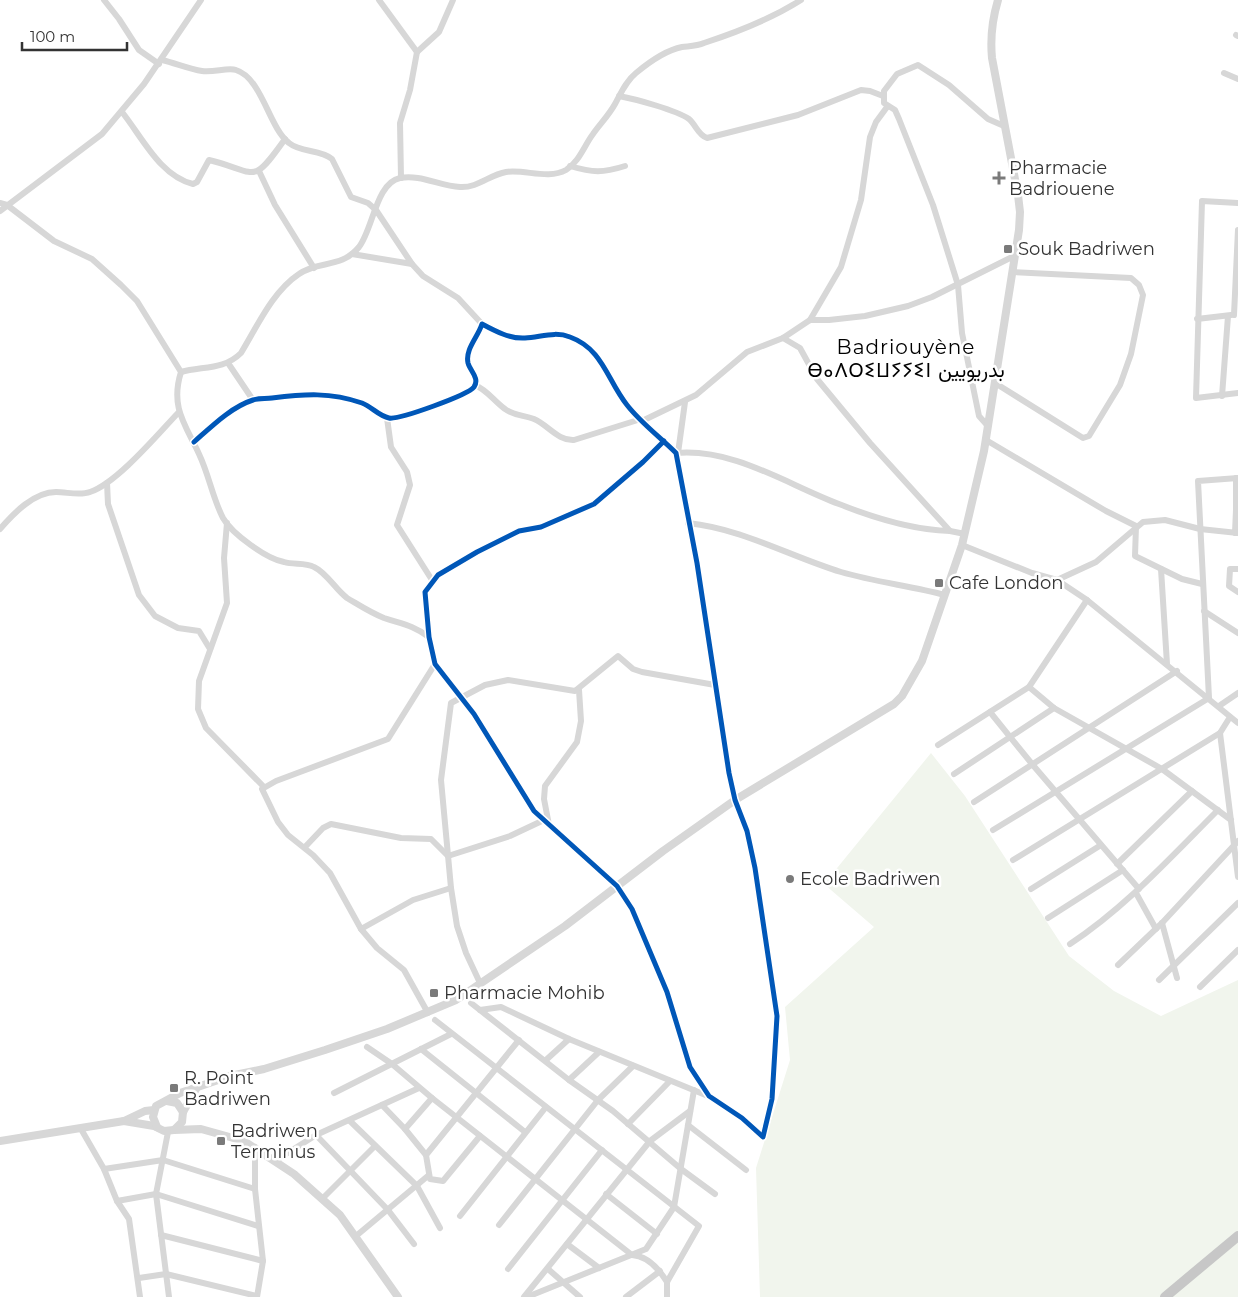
<svg xmlns="http://www.w3.org/2000/svg" width="1238" height="1297" font-family="Montserrat,Vazirmatn,'Noto Sans Tifinagh',sans-serif">
  <style>
    .green { fill: #f1f5ed }
    .lines { fill: none; stroke-linecap: round; stroke-linejoin: round }
    .minor { stroke: #d7d7d7; stroke-width: 6 }
    .tertiary { stroke: #d7d7d7; stroke-width: 8 }
    .trunk { stroke: #c7c7c7; stroke-width: 10 }
    .cycleway-casing { stroke: #fff; stroke-width: 8 }
    .cycleway { stroke: #0057b8; stroke-width: 5 }
    .poi-dot { fill: #7a7a7a; stroke: #fff; stroke-width: 2 }
    .labels { text-anchor: middle; stroke-width: 5; stroke-linejoin: round; paint-order: stroke }
    .poi-label { font-size: 18px; fill: #333; stroke: #fff; text-anchor: start }
    .quarter-label { font-size: 20px; letter-spacing: 1px; fill: #000; stroke: #fff }
  </style>
  <rect width="100%" height="100%" fill="#fff"/>
  <path class="green" d="M931,753L965,796L1069,956L1114,991L1161,1016L1238,980V1297H760L756,1168L790,1060L785,1007L874,927L824,884Z"/>
  <g class="lines">
    <g class="minor">
      <path d="M104,0L119,19L139,50L159,64"/>
      <path d="M379,0L417,52L410,90L400,123L401,178"/>
      <path d="M1236,35L1238,36"/>
      <path d="M417,52L439,32L453,0"/>
      <path d="M162,60C175,63 189,69 202,71C213,73 228,67 236,70C262,78 269,128 289,143C301,153 320,149 332,159L351,197L368,203L376,210L412,264L423,276L458,298L482,324"/>
      <path d="M1224,73L1238,79"/>
      <path d="M619,96C635,99 676,110 689,119C696,125 698,135 707,138L798,115L861,90L870,91L883,96"/>
      <path d="M122,112C142,137 160,176 193,184L197,182L209,160C258,172 251,187 285,139"/>
      <path d="M570,166C593,173 603,173 625,166"/>
      <path d="M259,171L275,205L314,268"/>
      <path d="M0,203L7,205L54,241L92,259L121,285L137,301L181,372C170,407 185,424 199,454C209,475 213,499 223,518C232,534 267,559 284,562C294,565 305,562 314,567C327,573 335,589 347,598C359,605 371,613 384,618C402,624 413,625 429,637"/>
      <path d="M1238,203L1202,201L1196,398L1238,393"/>
      <path d="M0,211L102,134L144,84L201,0"/>
      <path d="M352,254L412,264"/>
      <path d="M1234,315L1238,230"/>
      <path d="M1197,319L1231,315"/>
      <path d="M810,320L841,267L861,200L870,137L876,122L887,107"/>
      <path d="M228,363L253,400"/>
      <path d="M181,372C203,366 224,370 241,353C257,327 272,292 299,274C319,260 341,269 359,247C373,229 376,183 400,178C420,174 440,186 460,187C478,188 489,175 506,172C525,169 548,180 566,170C579,162 584,146 593,134C600,124 609,115 615,104C621,93 626,81 636,73C648,63 667,50 682,47C690,46 697,46 704,43C738,32 771,19 801,0"/>
      <path d="M995,383L1083,438L1089,436L1120,385L1131,354L1143,295L1139,285L1131,278L1013,272"/>
      <path d="M475,385C487,390 494,401 505,409C514,416 524,415 534,419C548,425 558,441 574,440L641,419"/>
      <path d="M1222,396L1228,316"/>
      <path d="M387,418L391,447L407,472L410,485L397,525L432,580"/>
      <path d="M642,421L696,395L747,352L783,338L810,320H829L865,316L908,306L932,297L1016,255"/>
      <path d="M987,425L979,416L962,333L958,285L933,205L899,119L895,110L884,103V91L897,74L918,65L949,85L988,119L1004,126"/>
      <path d="M986,440L1106,511L1136,526L1135,556L1182,579L1202,584"/>
      <path d="M194,442C211,427 231,407 253,400C259,398 266,399 272,398C305,394 330,392 362,403C372,407 379,416 389,418C399,420 468,395 474,387C480,378 470,371 468,363C465,349 478,337 482,324C495,331 510,339 525,338C541,337 555,331 570,337C603,349 607,380 627,405C641,423 660,437 676,453L697,563L729,773L735,800L747,831L755,868L777,1016L772,1099L763,1137L742,1118L709,1096L690,1067L667,992L632,909L617,886L534,811L474,714L435,664L429,637L425,592L438,575L477,552L519,531L541,527L594,504L643,462L664,441"/>
      <path d="M676,453C734,448 786,484 839,504C874,518 912,530 950,531L870,443L817,379L800,348L783,338"/>
      <path d="M678,453L685,402"/>
      <path d="M1236,478V510"/>
      <path d="M107,483L108,504L139,595L155,616L178,628L199,631L210,649"/>
      <path d="M227,523L224,558L227,603L199,681L198,709L206,728L264,787"/>
      <path d="M688,523C743,529 789,556 841,572C875,582 911,586 945,595"/>
      <path d="M0,529C14,513 34,492 56,492C67,492 80,496 90,492C117,483 158,434 178,413"/>
      <path d="M950,531L965,534"/>
      <path d="M1235,533L1236,510H1238"/>
      <path d="M962,545L1032,573L1057,580L1087,600L1238,723"/>
      <path d="M1161,569L1167,664"/>
      <path d="M1238,569H1230L1229,586L1238,592"/>
      <path d="M1057,580L1096,562L1143,522L1165,520L1200,529L1238,533"/>
      <path d="M1204,611L1238,633"/>
      <path d="M1029,687L1054,708L1162,769L1231,820"/>
      <path d="M1219,706L1238,693"/>
      <path d="M990,712L1032,764L1139,889"/>
      <path d="M1230,717L1220,733L1238,877"/>
      <path d="M938,745L1029,687L1087,600"/>
      <path d="M954,774L1054,708"/>
      <path d="M974,802L1177,671"/>
      <path d="M549,825L544,799L545,786L577,742L581,721L579,690"/>
      <path d="M993,830L1209,698L1198,481L1238,478"/>
      <path d="M305,847L323,828L331,824L401,838L431,839L448,856L510,836L544,820"/>
      <path d="M1013,860L1220,733"/>
      <path d="M1117,864L1192,791"/>
      <path d="M1031,889L1101,845"/>
      <path d="M1136,893L1156,929"/>
      <path d="M1048,918L1123,870"/>
      <path d="M1162,923L1177,978"/>
      <path d="M361,929L413,900L451,888"/>
      <path d="M1070,944C1126,907 1171,857 1218,810"/>
      <path d="M1118,965L1162,923L1238,841"/>
      <path d="M1159,980L1238,903"/>
      <path d="M480,983L466,953L457,926L451,888L441,780L451,703L485,685L508,680L575,691L618,656L633,669L642,672L715,685"/>
      <path d="M1200,987L1238,950"/>
      <path d="M471,1003L569,1080L613,1111L681,1169L715,1194"/>
      <path d="M480,1010L501,1007L569,1039L708,1096"/>
      <path d="M428,1013L404,970L377,948L361,929L330,873L313,855L288,835L278,822L262,789L276,781L388,739L435,664"/>
      <path d="M435,1020L699,1226L667,1282V1297"/>
      <path d="M367,1047L392,1064L432,1098L632,1255C648,1256 659,1269 667,1282"/>
      <path d="M421,1049L525,1132"/>
      <path d="M546,1060L569,1039"/>
      <path d="M569,1080L599,1052"/>
      <path d="M334,1093L451,1034"/>
      <path d="M382,1105L405,1129L426,1155L430,1179L443,1181L480,1136"/>
      <path d="M350,1121L417,1186L440,1228"/>
      <path d="M628,1124L670,1081"/>
      <path d="M688,1125L746,1170"/>
      <path d="M81,1129L104,1169L117,1201L129,1219L140,1297"/>
      <path d="M405,1129L432,1098"/>
      <path d="M168,1132L156,1194L169,1297"/>
      <path d="M316,1135L388,1210L414,1244"/>
      <path d="M255,1147V1189L263,1261L257,1297"/>
      <path d="M426,1155L519,1040"/>
      <path d="M275,1161L316,1135L419,1088"/>
      <path d="M104,1169L163,1160L255,1189"/>
      <path d="M606,1194L657,1234"/>
      <path d="M323,1198L375,1146"/>
      <path d="M117,1201L156,1194L258,1226"/>
      <path d="M460,1216L546,1107"/>
      <path d="M499,1225L598,1100L633,1066"/>
      <path d="M161,1235L263,1261"/>
      <path d="M356,1236L429,1175"/>
      <path d="M567,1244L599,1268"/>
      <path d="M508,1269L602,1150"/>
      <path d="M548,1269L580,1297"/>
      <path d="M139,1278L166,1274L257,1296"/>
      <path d="M524,1297L650,1141L690,1111"/>
      <path d="M527,1297L646,1249L674,1207L694,1090"/>
      <path d="M626,1297L660,1271"/>
    </g>
    <g class="tertiary">
      <path d="M167,1101L177,1103L183,1112"/>
      <path d="M124,1121L154,1126L164,1131L174,1130L182,1122L183,1112L196,1089"/>
      <path d="M157,1127L153,1117L156,1106L180,1093L230,1076L264,1069L325,1050L387,1029L456,1000L565,926L663,851L735,800L894,704L902,696L922,661L962,545L984,451L1019,230L1020,212L1018,195L992,58C990,37 992,20 998,0"/>
      <path d="M174,1130L201,1129L244,1141L294,1174L340,1215L398,1297"/>
      <path d="M0,1141L124,1121L145,1111L154,1110"/>
    </g>
    <path class="trunk" d="M1165,1297L1238,1236"/>
    <defs>
      <path id="cycleway" d="M194,442C211,427 231,407 253,400C259,398 266,399 272,398C305,394 330,392 362,403C372,407 379,416 389,418C399,420 468,395 474,387C480,378 470,371 468,363C465,349 478,337 482,324C495,331 510,339 525,338C541,337 555,331 570,337C603,349 607,380 627,405C641,423 660,437 676,453L697,563L729,773L735,800L747,831L755,868L777,1016L772,1099L763,1137L742,1118L709,1096L690,1067L667,992L632,909L617,886L534,811L474,714L435,664L429,637L425,592L438,575L477,552L519,531L541,527L594,504L643,462L664,441"/>
    </defs>
    <use href="#cycleway" class="cycleway-casing"/>
    <use href="#cycleway" class="cycleway"/>
  </g>
  <g class="poi-dot">
    <path d="M996.5 170.5h5v5h5v5h-5v5h-5v-5h-5v-5h5z"/>
    <rect x="1003" y="244" width="10" height="10" rx="2.5"/>
    <rect x="934" y="578" width="10" height="10" rx="2.5"/>
    <circle cx="790" cy="879" r="5"/>
    <rect x="429" y="988" width="10" height="10" rx="2.5"/>
    <rect x="169" y="1083" width="10" height="10" rx="2.5"/>
    <rect x="216" y="1136" width="10" height="10" rx="2.5"/>
  </g>
  <g class="labels">
    <g class="poi-label">
      <text x="1009" y="174">Pharmacie<tspan x="1009" dy="21">Badriouene</tspan></text>
      <text x="1018" y="255">Souk Badriwen</text>
      <text x="949" y="589">Cafe London</text>
      <text x="800" y="885">Ecole Badriwen</text>
      <text x="444" y="999">Pharmacie Mohib</text>
      <text x="184" y="1084">R. Point<tspan x="184" dy="21">Badriwen</tspan></text>
      <text x="231" y="1137">Badriwen<tspan x="231" dy="21">Terminus</tspan></text>
    </g>
    <g class="quarter-label">
      <text x="906" y="354">Badriouyène<tspan x="906" dy="23">ⴱⴰⴷⵔⵉⵡⵢⵢⵉⵏ بدريويين</tspan></text>
    </g>
  </g>
  <path d="M22 42v8h105v-8" fill="none" stroke="#333333" stroke-width="2.5"/>
  <text x="30" y="42" font-size="15" fill="#333333" stroke="#ffffff" stroke-width="4" paint-order="stroke">100 m</text>
</svg>
